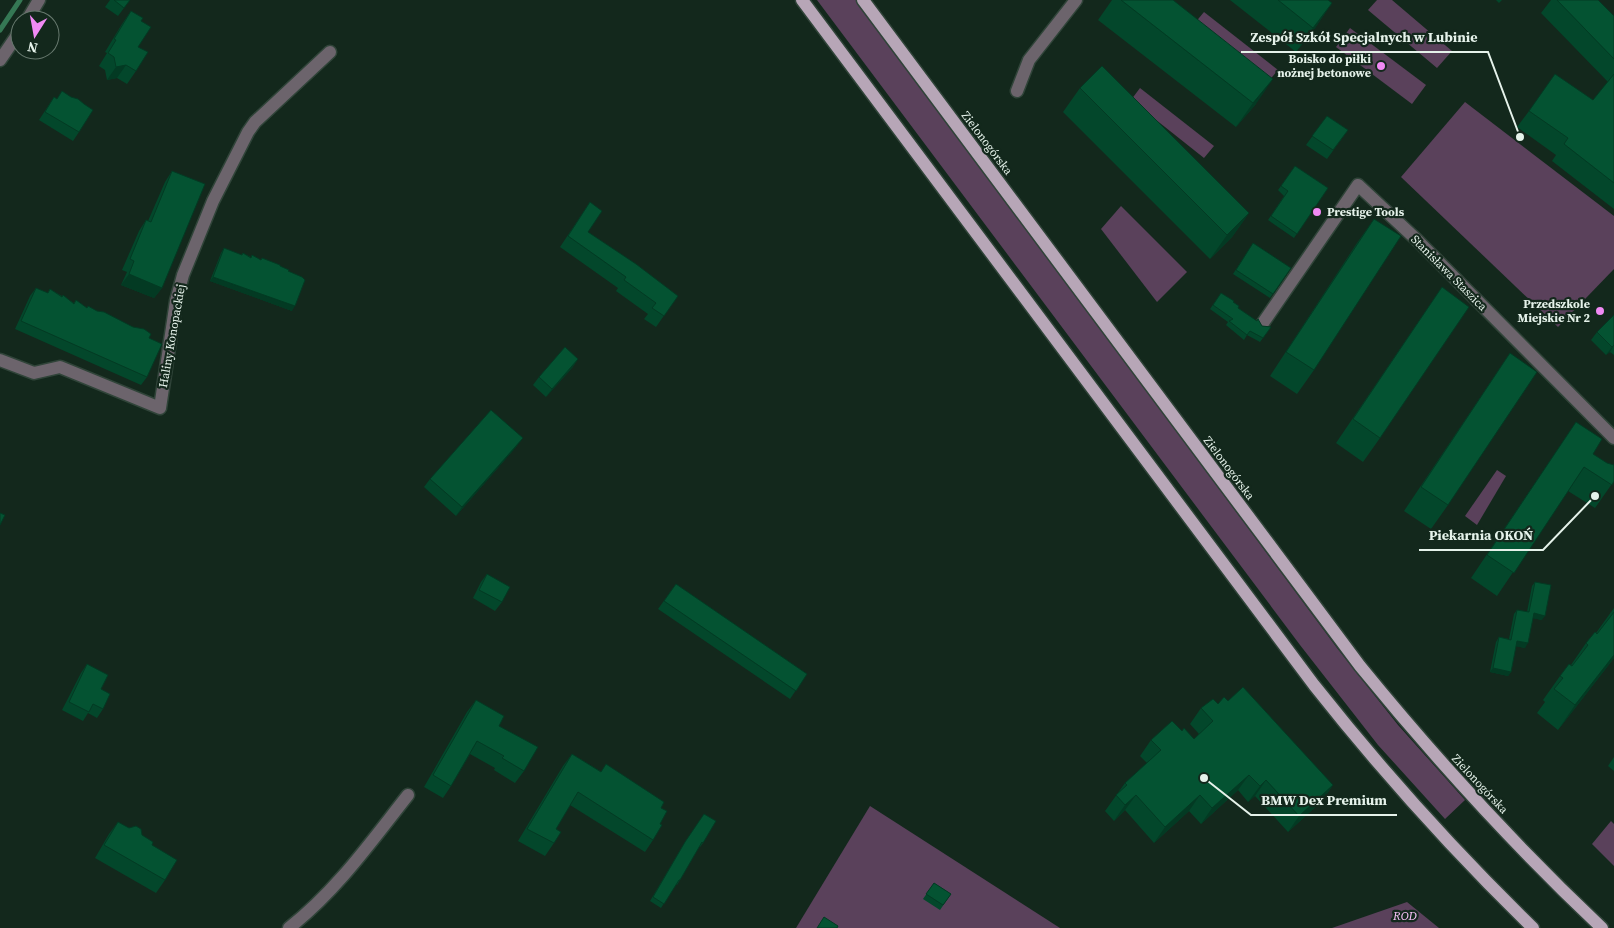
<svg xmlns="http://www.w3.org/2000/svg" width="1614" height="928" font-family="'Source Serif 4',serif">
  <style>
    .green { fill: #5a415b }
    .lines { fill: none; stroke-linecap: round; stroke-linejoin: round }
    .stream { stroke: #357854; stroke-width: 5 }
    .minor-casing { stroke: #304439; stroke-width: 15 }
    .major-casing { stroke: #304439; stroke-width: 15 }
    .minor { stroke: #6c646c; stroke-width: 12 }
    .major { stroke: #b7a6b7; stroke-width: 12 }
    .wall { fill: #03472b }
    .shaded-wall { fill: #033a23 }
    .building { fill: #045332; stroke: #033a23 }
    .poi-dot { fill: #f18af4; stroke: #13281c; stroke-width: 2 }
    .labels { text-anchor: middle; stroke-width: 4.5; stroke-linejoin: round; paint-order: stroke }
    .poi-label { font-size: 12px; font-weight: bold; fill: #e5f2ea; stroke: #13281c; text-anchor: end }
    .street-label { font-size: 12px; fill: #e5f2ea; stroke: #13281c }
    .park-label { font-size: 12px; font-style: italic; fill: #fbc3fb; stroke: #13281c }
    .leader { fill: none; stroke: #e5f2ea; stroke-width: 2 }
    .callout-dot { fill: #e5f2ea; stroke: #13281c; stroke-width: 2 }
    .callout-label { font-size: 14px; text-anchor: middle; font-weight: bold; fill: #e5f2ea; stroke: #13281c; stroke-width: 4.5; stroke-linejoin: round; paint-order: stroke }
  </style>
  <rect width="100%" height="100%" fill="#13281c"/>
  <g class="green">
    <path d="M817,0H857L1337,648L1398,725L1465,800L1445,819L1378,745L1300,645Z"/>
    <path d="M1377,0H1392L1452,51L1437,68L1368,10Z"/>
    <path d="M1204,12L1278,70L1268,82L1194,24Z"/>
    <path d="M1350,28L1426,85L1412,104L1336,47Z"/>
    <path d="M1140,88L1214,146L1204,158L1131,100Z"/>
    <path d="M1465,102L1614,216V269L1558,327L1401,177Z"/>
    <path d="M1121,206L1187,272L1157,302L1101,229Z"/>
    <path d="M1497,470L1506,476L1477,525L1465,516Z"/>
    <path d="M870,806L1060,928H796Z"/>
    <path d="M1611,821L1614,824V866L1592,844Z"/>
    <path d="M1407,902L1439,928H1332Z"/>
  </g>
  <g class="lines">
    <path class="stream" d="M0,30L20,0"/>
    <defs>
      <g id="minor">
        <path d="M27,20L39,0"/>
        <path d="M0,60L20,31"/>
        <path d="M1017,91L1029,60L1076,0"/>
        <path d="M1263,323L1358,185L1417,240L1614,438"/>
        <path d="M0,360L34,373L60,367L160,408L176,301L183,275L213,201L248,132L255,122L330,52"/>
        <path d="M289,928C337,890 370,843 408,795"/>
      </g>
      <g id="major">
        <path d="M802,0L1314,685C1382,771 1455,852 1533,928"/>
        <path d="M863,0L1360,666C1435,758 1515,846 1602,928"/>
      </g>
    </defs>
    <use href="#minor" class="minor-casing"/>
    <use href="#major" class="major-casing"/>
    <use href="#minor" class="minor"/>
    <use href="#major" class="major"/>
  </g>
  <g class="wall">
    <path d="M110,0H130L118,16L105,7Z"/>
    <path d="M1112,0H1173L1256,104L1236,127L1098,20Z"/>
    <path d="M1230,0H1328L1332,3L1315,28L1296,52Z"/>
    <path d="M1496,0H1502L1499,3Z"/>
    <path d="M1551,0H1598L1614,16V209L1552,161L1556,155L1517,127L1529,111L1593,100L1608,82L1541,13Z"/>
    <path d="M131,11L141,21L136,71L127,84L117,78L107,80L105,70L99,66L107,53L105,52L122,24Z"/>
    <path d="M1080,88L1249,213L1232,237L1210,259L1063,112Z"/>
    <path d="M62,91L79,132L73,141L39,120L54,97L57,99Z"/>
    <path d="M1327,116L1348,130L1327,159L1306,145Z"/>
    <path d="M1295,166L1328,188L1294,238L1268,220L1284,196L1278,190Z"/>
    <path d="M172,171L162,288L154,298L121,285L127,272L122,270L139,231L146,220L148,221L165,182Z"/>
    <path d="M590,202L588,232L670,307L656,327L644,319L648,314L616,291L618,288L560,247Z"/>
    <path d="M1374,219L1314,370L1297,394L1270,376L1357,243Z"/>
    <path d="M1253,243L1291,268L1270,298L1233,274Z"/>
    <path d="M224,248L241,255L243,253L251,257L252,255L260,260L280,266L288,271L292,311L210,281L221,253Z"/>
    <path d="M1442,287L1380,438L1363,462L1336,443Z"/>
    <path d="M36,288L48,293L50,289L74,303L76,300L87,308L149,338L147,377L141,385L15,329L30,296Z"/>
    <path d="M1221,293L1238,308L1262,326L1271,327L1260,342L1247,335L1244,340L1226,325L1228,322L1210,309Z"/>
    <path d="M1614,315V355L1610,352L1606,355L1591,340L1597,332Z"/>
    <path d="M1510,353L1448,505L1431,529L1404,511Z"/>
    <path d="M578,359L572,368L546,397L533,385L539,377Z"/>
    <path d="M1576,422L1593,454L1614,481L1595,508L1568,491L1497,596L1471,578Z"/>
    <path d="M517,446L456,516L424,487L430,479Z"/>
    <path d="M487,574L502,602L495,611L473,598L481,582Z"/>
    <path d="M1535,582L1542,620L1533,618L1525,648L1516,646L1511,672L1508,676L1490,672L1496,642L1499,637L1509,639L1514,614L1517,610L1527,612L1532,586Z"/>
    <path d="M676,584L807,674L790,699L658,609Z"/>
    <path d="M1614,608V658L1558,730L1537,713L1545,702L1543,700L1560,676L1571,665L1586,643L1596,633Z"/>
    <path d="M87,664L101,689L103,709L97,718L88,713L83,721L62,710L81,673Z"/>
    <path d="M476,700L499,726L524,771L515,783L494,770L495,768L470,754L451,786L443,798L424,787L467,712Z"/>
    <path d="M1228,701L1333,785L1322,801L1288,832L1255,796L1248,802L1238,790L1201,824L1189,811L1154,843L1125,810L1114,821L1105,811L1125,783L1147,763L1140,756L1151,740L1194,739L1199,734L1190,724L1201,708L1218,704Z"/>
    <path d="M572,754L661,808L660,824L653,840L645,852L570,805L556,829L554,843L545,856L518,841L563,766Z"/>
    <path d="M1614,757V771L1608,766Z"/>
    <path d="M704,814L703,843L700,847H699L680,880L677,885L676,884L661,908L650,901L682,847Z"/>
    <path d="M118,822L142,835L152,845L165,880L156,893L95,858L109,834Z"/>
    <path d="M934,883L951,894L940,910L923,899Z"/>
  </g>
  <g class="shaded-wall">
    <path d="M1332,3L1315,28L1296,52L1313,28Z"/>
    <path d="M126,65L117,78L107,80L116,67Z"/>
    <path d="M1273,79L1256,104L1236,127L1253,103Z"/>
    <path d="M1249,213L1232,237L1210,259L1227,235Z"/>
    <path d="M129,274L162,288L154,298L121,285Z"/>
    <path d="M213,277L295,306L292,311L210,281Z"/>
    <path d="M1614,345L1610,352L1606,355L1612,347Z"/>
    <path d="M578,359L572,368L546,397L552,389Z"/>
    <path d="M523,438L517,446L456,516L462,507Z"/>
    <path d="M1534,613L1545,616L1542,620L1531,618Z"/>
    <path d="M1517,641L1528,643L1525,648L1514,646Z"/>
    <path d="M1614,655V658L1558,730L1575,705Z"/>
    <path d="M1493,668L1511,672L1508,676L1490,672Z"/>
    <path d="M1249,775L1238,790L1201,824L1212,808Z"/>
    <path d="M1266,780L1255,796L1248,802L1260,786Z"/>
    <path d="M1333,785L1322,801L1288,832L1299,816Z"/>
    <path d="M1136,795L1125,810L1114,821L1125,805Z"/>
    <path d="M1200,795L1189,811L1154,843L1165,827Z"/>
  </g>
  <g class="building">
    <path d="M114,0H130L124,8Z"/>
    <path d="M1121,0H1173L1273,79L1253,103Z"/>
    <path d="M1278,0H1328L1332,3L1313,28Z"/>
    <path d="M1557,0H1598L1614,16V59Z"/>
    <path d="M131,11L143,18L141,21L151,27L138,47L148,52L136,71L126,65L116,67L114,57L108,53L116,40L114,39Z"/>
    <path d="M1102,66L1249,213L1227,235L1080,88Z"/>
    <path d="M1555,74L1593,100L1614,74V183L1564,144L1568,138L1529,111Z"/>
    <path d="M62,91L71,97L78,99L84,104L93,110L79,132L45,112L54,97L57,99Z"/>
    <path d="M1327,116L1348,130L1333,150L1312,136Z"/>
    <path d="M1295,166L1328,188L1297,234L1271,216L1288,191L1281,186Z"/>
    <path d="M172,171L205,184L162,288L129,274L134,261L130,259L146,220L151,222Z"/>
    <path d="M590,202L602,211L588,232L636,264L678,296L664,316L652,308L656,303L624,280L626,277L568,236Z"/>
    <path d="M1374,219L1401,236L1314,370L1286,352Z"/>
    <path d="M1253,243L1291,268L1273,294L1236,270Z"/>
    <path d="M224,248L242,255L243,253L251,258L252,255L261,260L262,258L280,265V266L289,270L288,271L302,277L305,280L295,306L213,277Z"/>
    <path d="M1442,287L1469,307L1380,438L1353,419Z"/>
    <path d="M36,288L48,293L50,289L62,297L63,295L74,304L76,300L87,308L88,306L97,311L104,312L133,327L144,329L151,334L149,338L162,344L147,377L21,321Z"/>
    <path d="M1221,293L1234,301L1233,302L1239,306L1238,308L1257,321L1258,319L1262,326L1271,327L1263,338L1250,331L1247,335L1229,321L1233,319L1213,305Z"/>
    <path d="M1614,315V345L1612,347L1597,332Z"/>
    <path d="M565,347L578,359L552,389L539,377Z"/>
    <path d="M1510,353L1537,372L1448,505L1421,487Z"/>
    <path d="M491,410L523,438L462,507L430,479Z"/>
    <path d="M1576,422L1602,439L1593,454L1607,463L1614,465V481L1612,485L1584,467L1514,573L1487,555Z"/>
    <path d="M0,513L5,515L0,525Z"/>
    <path d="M487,574L510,587L502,602L479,590Z"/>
    <path d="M1535,582L1551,585L1545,616L1534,613L1528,643L1517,641L1511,672L1493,668L1499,637L1511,640L1517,610L1529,612Z"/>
    <path d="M676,584L807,674L796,691L664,601Z"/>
    <path d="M1614,612V655L1575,705L1554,689L1563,678L1560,676L1569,664L1572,666L1588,645L1586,643L1595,632L1597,634Z"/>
    <path d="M87,664L108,675L101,689L110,694L103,709L93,704L89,712L69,702Z"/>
    <path d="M1243,687L1333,785L1299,816L1266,780L1260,786L1249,775L1212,808L1200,795L1165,827L1136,795L1125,805L1116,795L1127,785L1125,783L1161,750L1151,740L1172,721L1182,731L1184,728L1194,739L1213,721L1201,708L1213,699L1218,704L1224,697L1228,701Z"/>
    <path d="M476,700L504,716L499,726L538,747L524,771L502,758L504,756L477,741L451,786L433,775Z"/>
    <path d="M572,754L601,772L606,764L664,802L661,808L667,811L660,824L662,825L653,840L578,792L556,829L561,832L554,843L527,829Z"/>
    <path d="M704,814L716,821L703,843L702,842L680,880H679L664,904L653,897L685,842Z"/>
    <path d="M118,822L129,828L136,826L141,829L142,835L153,842L152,845L177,860L165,880L104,845Z"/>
    <path d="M934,883L951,894L943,905L926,894Z"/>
    <path d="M824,917L838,926L837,928H817Z"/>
  </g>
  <g class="poi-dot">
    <circle cx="1381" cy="66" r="5"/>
    <circle cx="1317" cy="212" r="5"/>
    <circle cx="1600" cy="311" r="5"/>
  </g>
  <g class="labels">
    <g class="poi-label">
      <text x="1371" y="63">Boisko do piłki<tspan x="1371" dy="14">nożnej betonowe</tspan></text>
      <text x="1327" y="216" text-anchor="start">Prestige Tools</text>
      <text x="1590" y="308">Przedszkole<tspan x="1590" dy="14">Miejskie Nr 2</tspan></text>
    </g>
    <g class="street-label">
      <text transform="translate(987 143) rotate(53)" y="4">Zielonogórska</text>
      <text transform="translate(1449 273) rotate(45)" y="4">Stanisława Staszica</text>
      <text transform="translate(172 336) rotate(-80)" y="4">Haliny Konopackiej</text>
      <text transform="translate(1229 468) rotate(53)" y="4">Zielonogórska</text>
      <text transform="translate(1480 784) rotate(47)" y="4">Zielonogórska</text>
    </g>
    <g class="park-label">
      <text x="1405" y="920">ROD</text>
    </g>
  </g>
  <path class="leader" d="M1520 137L1488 52H1241M1595 496L1543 550H1419M1204 778L1251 815H1397"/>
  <g class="callout-dot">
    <circle cx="1520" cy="137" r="5"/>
    <circle cx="1595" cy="496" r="5"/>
    <circle cx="1204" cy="778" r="5"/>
  </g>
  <g class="callout-label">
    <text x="1364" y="42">Zespół Szkół Specjalnych w Lubinie</text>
    <text x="1481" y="540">Piekarnia OKOŃ</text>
    <text x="1324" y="805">BMW Dex Premium</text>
  </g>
  <g transform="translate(35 35) rotate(191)"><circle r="24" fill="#13281c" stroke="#67796e"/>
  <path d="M0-4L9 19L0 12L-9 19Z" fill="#f18af4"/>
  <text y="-8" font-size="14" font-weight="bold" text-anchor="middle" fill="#e5f2ea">N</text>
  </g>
</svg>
